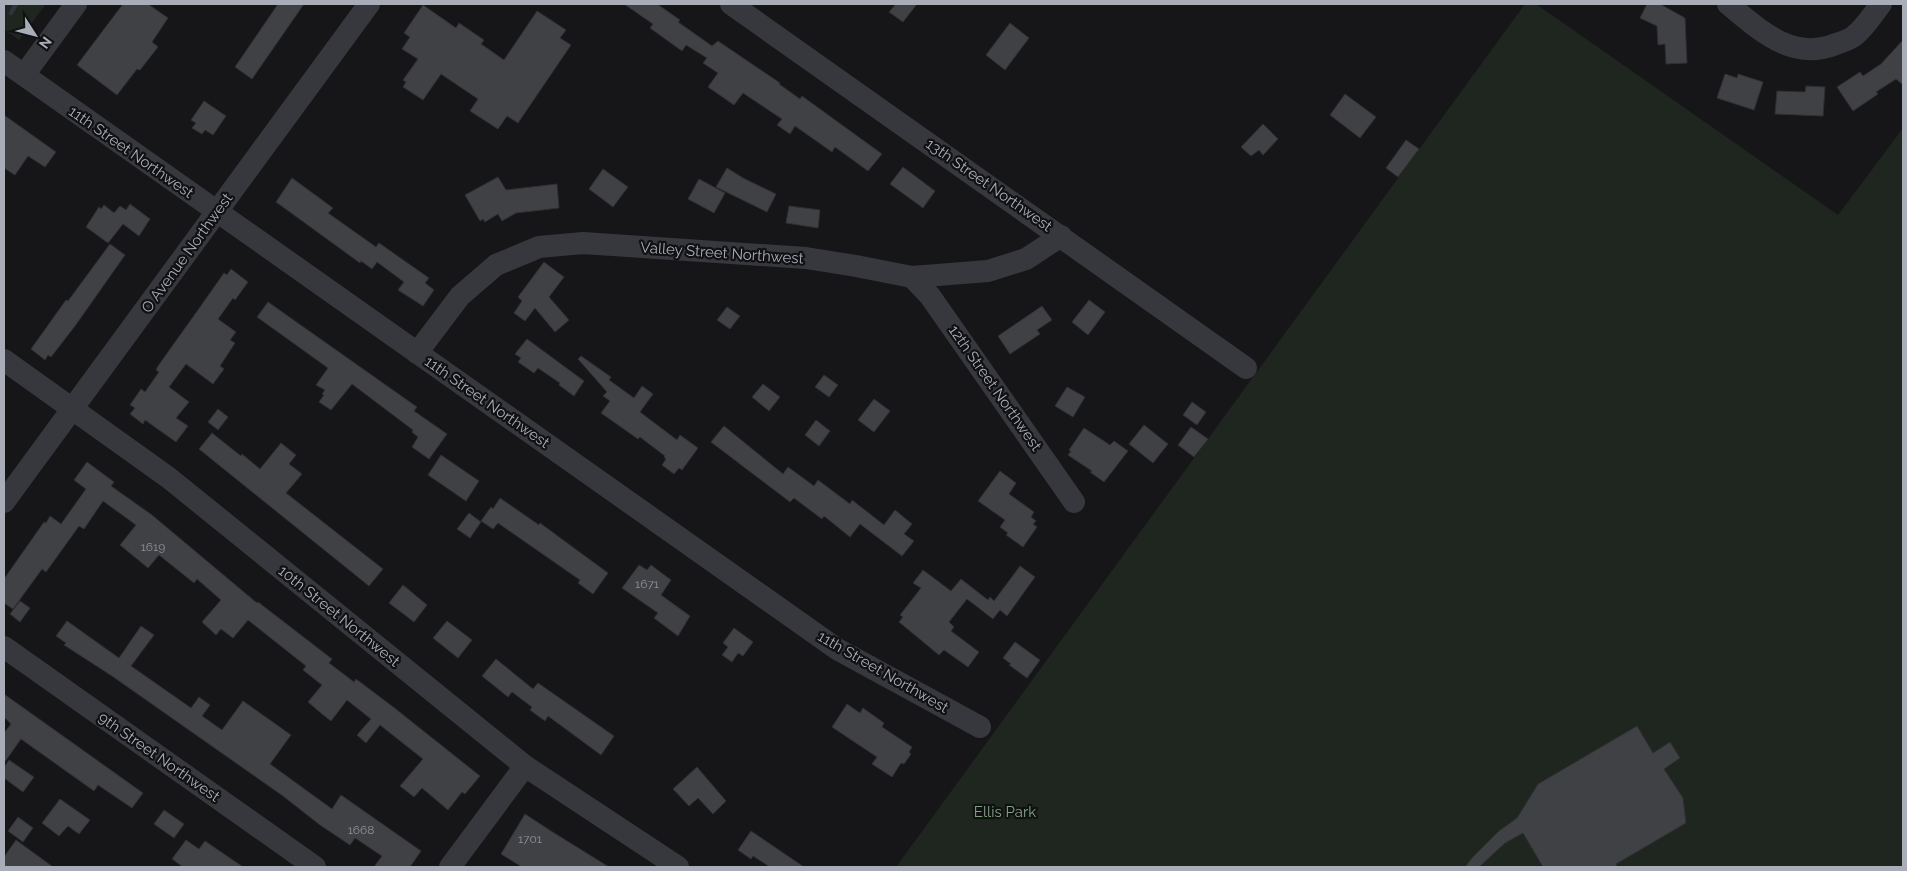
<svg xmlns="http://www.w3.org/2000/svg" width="1907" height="871" font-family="Raleway,sans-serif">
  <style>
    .green { fill: #1e261f }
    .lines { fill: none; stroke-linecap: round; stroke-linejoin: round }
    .stream { stroke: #2c353c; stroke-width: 4.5 }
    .building { fill: #404145; stroke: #303034 }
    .minor { stroke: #37383d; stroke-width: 22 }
    .labels { text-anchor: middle; stroke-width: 4.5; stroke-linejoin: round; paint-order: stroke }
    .number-label { font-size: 12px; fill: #8e929b }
    .street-label { font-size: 15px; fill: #a8adb8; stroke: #111113 }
    .park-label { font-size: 15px; fill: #7fa381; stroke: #111113 }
  </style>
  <rect width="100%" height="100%" fill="#161618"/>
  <g class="green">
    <path d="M4,4H46L19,40L4,29Z"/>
    <path d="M1525,4H1536L1838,215L1903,128V867H896Z"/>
  </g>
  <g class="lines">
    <path class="stream" d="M11,13L16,4"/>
  </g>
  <g class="building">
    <path d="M123,4H148L168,18L152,42L158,47L140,70L137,69L117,95L77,65Z"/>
    <path d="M278,4H304L252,79L235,67Z"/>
    <path d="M624,4H657L680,20L678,22L712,46L718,41L780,83L779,84L800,99L802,96L882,154L868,171L835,147L832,152L795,126L790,134L777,125L782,119L743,93L734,105L708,87L718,73L703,63L707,58L686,45L682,51L650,28L653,24Z"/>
    <path d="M896,4H917L903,22L889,12Z"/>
    <path d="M1647,4H1660L1685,18L1687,63L1666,64L1665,44L1658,45L1657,26L1640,18Z"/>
    <path d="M423,5L456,28L459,23L484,40L481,44L504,60L537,11L566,30L560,38L571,45L518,123L507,116L498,129L470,111L478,99L441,74L423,100L403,87L406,82L403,80L418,59L402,49L410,37L404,33Z"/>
    <path d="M1010,23L1029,38L1005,70L986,55Z"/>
    <path d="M1903,40V85L1896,79L1876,92L1878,94L1853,111L1837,87L1860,72L1863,76L1881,64Z"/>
    <path d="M1725,74L1737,78L1738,74L1763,82L1754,110L1717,98Z"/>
    <path d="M1806,86L1825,87L1823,116L1775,114L1777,91L1805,92Z"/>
    <path d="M1345,94L1376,117L1360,138L1330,115Z"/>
    <path d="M204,101L226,116L213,135L205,130L202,134L192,128L196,123L191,120Z"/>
    <path d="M4,115L56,152L45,167L28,156L15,175L4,168Z"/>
    <path d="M1263,124L1278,139L1263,155L1259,150L1251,156L1241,147Z"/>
    <path d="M1406,140L1419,149L1398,177L1386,168Z"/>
    <path d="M903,167L935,191L923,208L890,184Z"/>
    <path d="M727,168L743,178L776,194L767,212L716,187Z"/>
    <path d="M603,169L628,187L613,207L589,189Z"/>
    <path d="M498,177L506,190L557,184L559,208L516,213L502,221L498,214L485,222L483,219L480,221L465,195Z"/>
    <path d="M292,178L333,208L328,213L376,247L379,243L429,278L425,283L434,290L423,306L398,290L404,282L377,262L372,269L361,261L360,263L276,202Z"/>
    <path d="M699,179L725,193L714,213L688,199Z"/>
    <path d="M130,204L150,219L139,236L123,224L108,243L86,227L99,207L101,209L104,205L114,213L120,206L126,210Z"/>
    <path d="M789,206L820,210L818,228L786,223Z"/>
    <path d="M110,244L125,255L75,326L51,357L48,355L45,360L31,349L66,300L68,301Z"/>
    <path d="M544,262L564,277L549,297L569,320L555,332L535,308L525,321L514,313L522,301L518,297Z"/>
    <path d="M231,269L248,282L235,300L233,298L218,319L236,332L230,340L235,343L220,366L224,369L213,384L186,364L169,387L189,402L176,418L188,426L176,442L145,420L143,424L130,414L135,408L130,405L141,389L145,392L159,372L156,370L158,366L198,310L224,273L227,275Z"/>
    <path d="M1089,300L1105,312L1088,335L1072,322Z"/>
    <path d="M268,302L417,407L414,411L447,434L429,459L412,447L418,437L412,432L413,430L352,384L331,410L319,402L324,395L322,394L325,390L316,385L328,368L257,317Z"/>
    <path d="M1042,306L1052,320L1037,330L1040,334L1010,354L998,336Z"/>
    <path d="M727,307L740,316L730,329L717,320Z"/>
    <path d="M527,339L584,381L574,396L559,385L560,383L538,368L534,373L518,362L521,358L515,354Z"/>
    <path d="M581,356L611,377L609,380L634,398L642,386L653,394L640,412L677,440L680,435L698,448L682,470L679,468L674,474L662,465L666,459L664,457L665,456L640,437L638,439L601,413L610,401L603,396L607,392L578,359Z"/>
    <path d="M824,375L838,385L829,397L815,387Z"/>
    <path d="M763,384L780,397L769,411L752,397Z"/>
    <path d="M1067,387L1085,397L1073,417L1055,406Z"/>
    <path d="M874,399L890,411L874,432L858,420Z"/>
    <path d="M1192,402L1206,412L1197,425L1183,415Z"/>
    <path d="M218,409L228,417L218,430L208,422Z"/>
    <path d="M816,420L830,431L819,446L805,435Z"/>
    <path d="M1144,425L1168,444L1153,463L1129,444Z"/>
    <path d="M724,426L783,474L788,467L814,486L818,480L850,504L852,500L884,525L895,510L912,524L904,534L914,541L902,556L860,524L850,537L824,516L822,519L794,498L790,502L711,442Z"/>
    <path d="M1191,427L1208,439L1194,457L1178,445Z"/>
    <path d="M1084,428L1110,445L1114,441L1128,451L1104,482L1090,472L1092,471L1068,455L1071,451L1069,450Z"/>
    <path d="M212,433L241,456L242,454L260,469L281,443L296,455L289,464L302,474L286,493L383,569L369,586L199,449Z"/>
    <path d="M441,455L479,481L466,501L428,475Z"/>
    <path d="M87,462L114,482L111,486L152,515L257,603L258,602L332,659L329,663L354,682L356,679L392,706L480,776L465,794L462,792L448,810L422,788L414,797L400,786L423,759L380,725L366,743L357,735L371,719L347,700L331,721L322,714L308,702L322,685L303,670L306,666L248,620L233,638L221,629L216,635L202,622L221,600L197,579L194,583L159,555L148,568L120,545L136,525L103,501L84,529L79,526L46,572L42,569L13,609L4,603V579L44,522L46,523L50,516L61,524L86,489L74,480Z"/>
    <path d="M1000,471L1016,483L1009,494L1034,512L1031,517L1036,521L1033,524L1037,527L1023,547L1006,535L1008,533L1000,527L1005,520L978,501Z"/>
    <path d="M500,498L539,525L540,523L608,573L593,594L578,583L580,580L508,530L498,523L493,529L481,521L491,507L493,509Z"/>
    <path d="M469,513L481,522L470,538L457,529Z"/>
    <path d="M639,565L647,570L651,565L671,580L661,595L690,616L678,636L654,618L658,613L622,588Z"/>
    <path d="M1020,566L1035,577L1007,616L1000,610L993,619L967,599L949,622L954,627L951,631L979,652L968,667L944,650L939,655L899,622L903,617L900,615L921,588L913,583L923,570L951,591L961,579L988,600L990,597L994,601Z"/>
    <path d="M403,585L427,605L414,622L389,603Z"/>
    <path d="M20,601L30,608L20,622L10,614Z"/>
    <path d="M67,621L119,658L141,626L154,635L131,666L191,708L199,697L210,705L202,716L222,730L243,701L291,735L270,764L332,809L341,795L421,851L410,867H374L382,856L355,838L350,845L320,825L283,796L112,676L64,645L66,643L56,636Z"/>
    <path d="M447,621L472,640L458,658L433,638Z"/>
    <path d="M734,628L753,642L743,656L738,653L732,662L722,655L728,647L723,643Z"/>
    <path d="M1015,642L1040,660L1027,678L1009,665L1011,664L1003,658Z"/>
    <path d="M496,659L533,689L538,683L614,736L601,755L548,716L545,721L530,710L532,707L512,692L508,697L482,676Z"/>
    <path d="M4,694L143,793L132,808L98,785L94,791L21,739L4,763V733L11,724L4,717Z"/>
    <path d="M847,704L860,713L863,708L884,723L882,727L912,747L909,752L911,754L904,764L901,763L892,777L872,764L877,757L832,727Z"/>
    <path d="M1637,726L1653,753L1670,742L1680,758L1664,769L1683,798L1686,823L1616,864L1617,867H1543L1523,833L1505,843L1479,867H1465L1472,858L1499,831L1517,818L1538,784Z"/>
    <path d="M9,760L34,777L23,792L4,778V767Z"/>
    <path d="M697,767L726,801L713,814L698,798L689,806L673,789Z"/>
    <path d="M60,799L90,820L79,834L68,826L59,836L42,823Z"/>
    <path d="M164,810L184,824L174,838L154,824Z"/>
    <path d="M525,814L551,831L609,867H522L501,854Z"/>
    <path d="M18,817L33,828L23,842L8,831Z"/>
    <path d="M751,831L804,867H770L753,856L751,859L738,850Z"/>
    <path d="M16,840L53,867H4V857Z"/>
    <path d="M186,840L199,849L205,841L243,867H183L172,859Z"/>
  </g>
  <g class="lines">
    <g class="minor">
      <path d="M731,4L1246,368"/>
      <path d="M1728,4C1760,30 1792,62 1836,44C1842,42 1849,40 1854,36C1865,28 1873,14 1881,4"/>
      <path d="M4,61L837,649L980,727"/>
      <path d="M24,75L76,4"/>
      <path d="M912,277L930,296L1074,502"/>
      <path d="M417,353L460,296L496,265L539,247L583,243L806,258L856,266L912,277L988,271L1026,259L1061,236"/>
      <path d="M4,360L169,478L525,766L678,867"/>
      <path d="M4,502L369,4"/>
      <path d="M4,647L315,867"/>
      <path d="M450,867L525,766"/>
    </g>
  </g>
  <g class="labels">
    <g class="number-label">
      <text x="153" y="551">1619</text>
      <text x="647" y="588">1671</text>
      <text x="361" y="834">1668</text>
      <text x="530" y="843">1701</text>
    </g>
    <g class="street-label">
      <text transform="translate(131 152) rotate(35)" y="5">11th Street Northwest</text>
      <text transform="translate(989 185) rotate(35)" y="5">13th Street Northwest</text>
      <text transform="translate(187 253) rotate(-54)" y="5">O Avenue Northwest</text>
      <text transform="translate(722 253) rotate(4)" y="5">Valley Street Northwest</text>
      <text transform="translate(995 388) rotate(55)" y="5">12th Street Northwest</text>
      <text transform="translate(487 402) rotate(35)" y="5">11th Street Northwest</text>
      <text transform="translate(339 616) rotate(39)" y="5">10th Street Northwest</text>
      <text transform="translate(883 672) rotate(30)" y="5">11th Street Northwest</text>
      <text transform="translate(159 757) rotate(35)" y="5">9th Street Northwest</text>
    </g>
    <g class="park-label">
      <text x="1005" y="817">Ellis Park</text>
    </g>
  </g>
  <rect width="1907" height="871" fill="none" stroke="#a8adb8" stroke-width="10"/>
  <g transform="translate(35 35) rotate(126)" stroke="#111113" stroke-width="4" paint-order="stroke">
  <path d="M0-4L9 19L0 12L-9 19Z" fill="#a8adb8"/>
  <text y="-8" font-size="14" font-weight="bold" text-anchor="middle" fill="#a8adb8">N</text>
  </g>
</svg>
